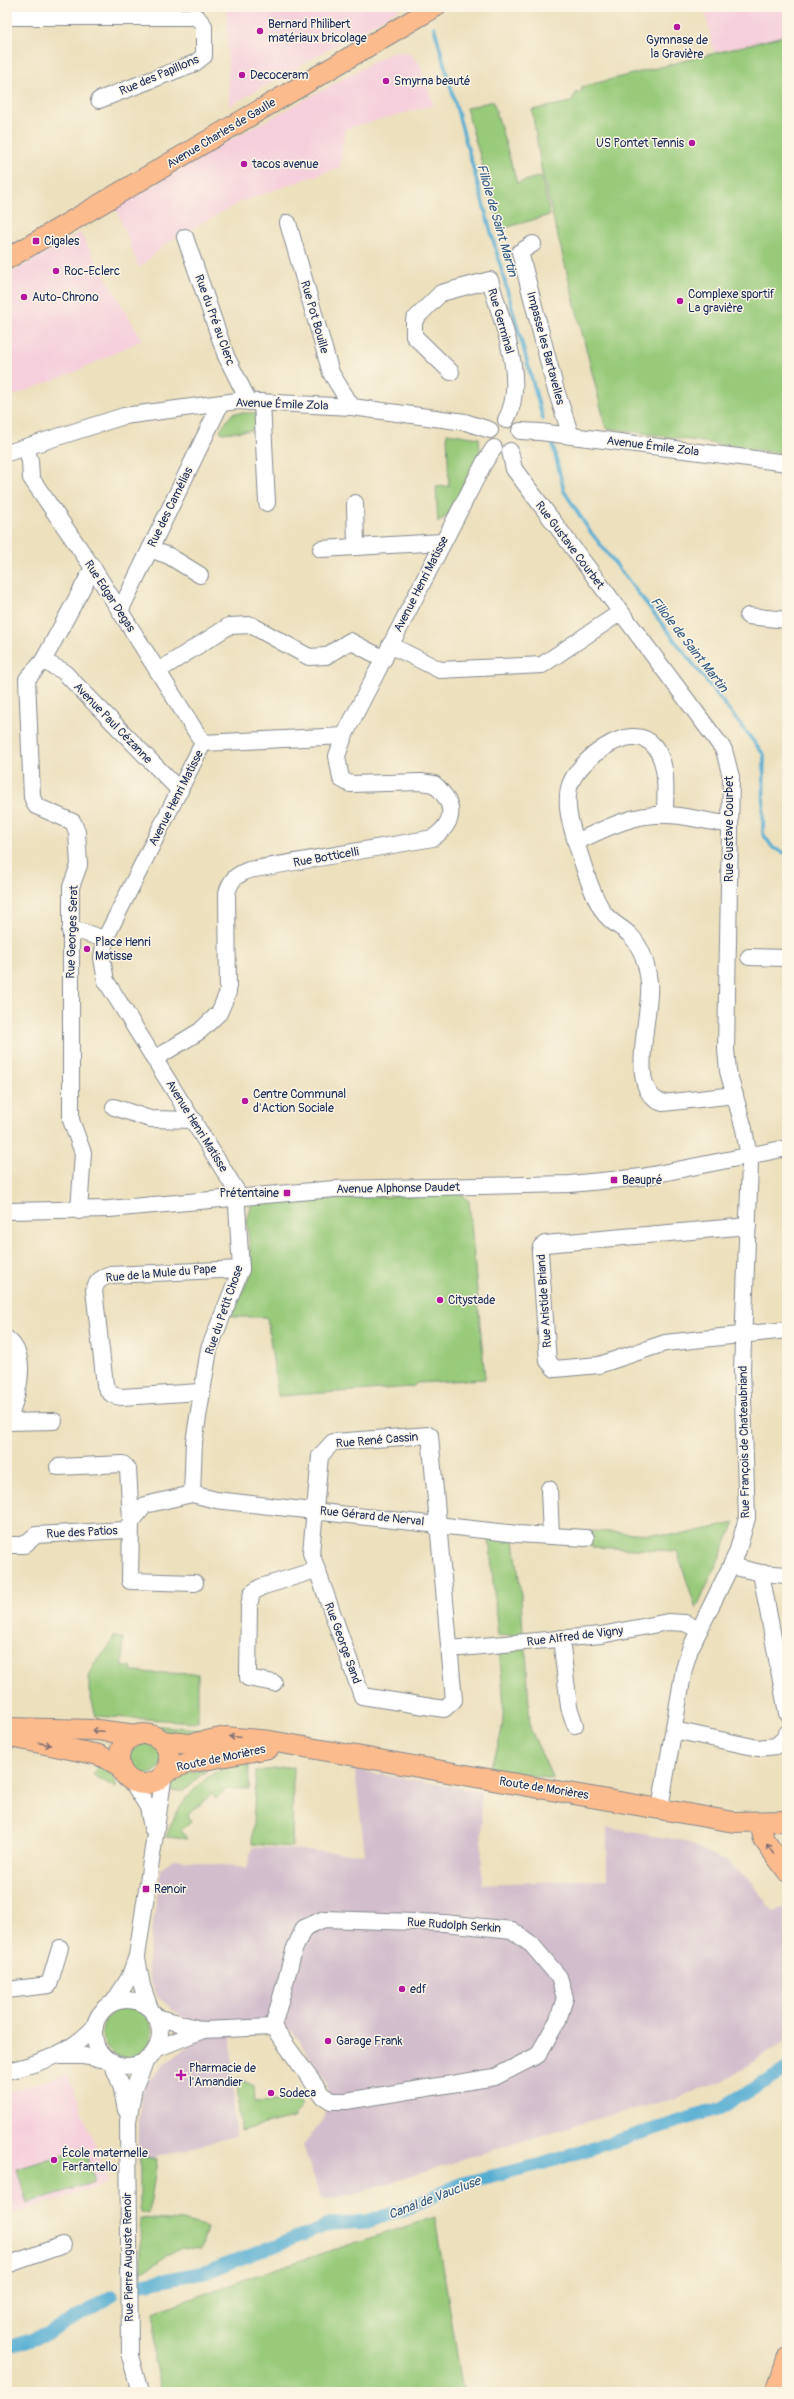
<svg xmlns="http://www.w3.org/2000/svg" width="794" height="2399" font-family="Pangolin,sans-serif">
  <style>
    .built { fill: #f5cfdc }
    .industrial { fill: #d1bdcc }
    .green { fill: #98ca7a; stroke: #5a7c6c }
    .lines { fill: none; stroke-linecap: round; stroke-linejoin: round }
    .stream { stroke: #56aed3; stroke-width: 3.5 }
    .canal { stroke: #56aed3; stroke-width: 13 }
    .minor-casing { stroke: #84888e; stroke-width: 18 }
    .major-casing { stroke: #84888e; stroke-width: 22 }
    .minor { stroke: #fff; stroke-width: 16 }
    .major { stroke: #fbbb8d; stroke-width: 20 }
    .oneway { stroke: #806e73 }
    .poi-dot { fill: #b5179e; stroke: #fcf5e5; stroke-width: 1.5 }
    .labels { text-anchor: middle; stroke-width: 3; stroke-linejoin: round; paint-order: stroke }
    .poi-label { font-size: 12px; fill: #1b2f5e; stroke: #fcf5e5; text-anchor: start }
    .street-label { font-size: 12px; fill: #1b2f5e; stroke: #fcf5e5 }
    .water-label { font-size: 13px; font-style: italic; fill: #305b87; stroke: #fcf5e5 }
  </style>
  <rect width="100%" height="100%" fill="#fcf5e5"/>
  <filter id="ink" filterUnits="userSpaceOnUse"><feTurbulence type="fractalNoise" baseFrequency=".025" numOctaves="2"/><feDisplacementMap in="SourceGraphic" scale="8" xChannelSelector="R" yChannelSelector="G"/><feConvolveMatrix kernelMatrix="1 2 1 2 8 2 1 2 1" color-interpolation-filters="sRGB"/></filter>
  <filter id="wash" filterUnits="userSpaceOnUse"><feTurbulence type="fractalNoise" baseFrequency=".012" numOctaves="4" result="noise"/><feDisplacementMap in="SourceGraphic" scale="16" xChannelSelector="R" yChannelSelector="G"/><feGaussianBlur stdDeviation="0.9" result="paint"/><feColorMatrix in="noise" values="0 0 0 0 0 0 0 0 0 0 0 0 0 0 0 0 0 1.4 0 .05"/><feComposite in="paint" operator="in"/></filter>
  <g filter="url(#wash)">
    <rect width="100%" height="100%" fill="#ece0bd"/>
    <g class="built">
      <path d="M226,7H403L229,106Z"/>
      <path d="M704,7H787V35L714,52Z"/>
      <path d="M394,51L410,54L420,64L434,105L345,129L340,167L240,202L168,242L139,268L116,208L216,148Z"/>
      <path d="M80,233L142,340L75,372L7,398V275Z"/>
      <path d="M68,2074L109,2183L7,2216V2092Z"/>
    </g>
    <path class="industrial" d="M355,1770L481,1792L482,1884L607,1879V1828L683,1841L724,1860L751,1881L773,1912L785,1908L787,1910V2040L723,2081L677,2098L593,2120L502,2147L355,2194L322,2200L303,2146L324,2119L328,2084L292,2030L231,2038L235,2136L138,2162V2121L143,2086L167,2062L197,2041L198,2021L182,2017L158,1997L151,1985L147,1966L161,1868L173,1859L247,1868L252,1847L365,1854Z"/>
    <g class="green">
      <path d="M787,35V454L606,428L542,173L532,110L571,102L576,93L582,91L581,87Z"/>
      <path d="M493,101L517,183L541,176L550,215L501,229L466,108Z"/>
      <path d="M233,413H257V430L222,433L220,430Z"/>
      <path d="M447,433L479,438L480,451L473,466L449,513L438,523L436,487L449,486Z"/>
      <path d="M460,1193L469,1201L485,1379L417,1383L412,1387L278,1396L267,1317H234L230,1314L252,1273L247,1221L252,1203Z"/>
      <path d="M735,1523L696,1609L677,1551L591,1547L590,1531L680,1535Z"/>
      <path d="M489,1536L514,1540L521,1595L523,1634L498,1636Z"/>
      <path d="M113,1637L123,1638V1666H131L132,1672L198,1674V1722L96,1716L89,1691V1677L93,1666L109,1647Z"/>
      <path d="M526,1648L530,1728L553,1779L489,1768C510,1727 503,1694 499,1650Z"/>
      <path d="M160,1726L212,1730L188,1738L158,1728Z"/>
      <circle cx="145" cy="1759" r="16"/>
      <path d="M249,1757V1789H227L216,1799L212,1794L188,1815L191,1821L181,1830L187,1839L166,1837C181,1795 206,1772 249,1757Z"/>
      <path d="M101,1760C111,1768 116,1775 116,1788L93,1775Z"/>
      <path d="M293,1767L292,1847L252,1844L256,1771Z"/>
      <path d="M207,1770L182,1791H170L169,1785L177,1773Z"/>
      <circle cx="127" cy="2033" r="25"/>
      <path d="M237,2078L254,2086L255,2102L298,2100L303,2105L293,2118L240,2131Z"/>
      <path d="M84,2148L95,2182L27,2203L17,2169Z"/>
      <path d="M140,2156L157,2159L149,2214L140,2212Z"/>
      <path d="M435,2217L463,2392H161L154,2361V2312L274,2269Z"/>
      <path d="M140,2218L183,2221L207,2228L201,2249C162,2245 169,2263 141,2271Z"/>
    </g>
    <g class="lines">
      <g class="stream">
        <path d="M434,27L543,419"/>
        <path d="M553,446L564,491L589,530L764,755L763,834L773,848L787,854"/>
      </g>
      <g class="canal">
        <path d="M143,2284L209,2271L331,2224L367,2222L405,2209L463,2183L545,2163L721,2108L787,2069"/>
        <path d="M7,2348L49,2333L112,2296"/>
      </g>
    </g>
  </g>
  <g filter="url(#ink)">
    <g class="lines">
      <defs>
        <g id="minor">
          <path d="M7,17H197L204,26V56L195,63L99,100"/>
          <path d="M288,223L331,373L352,407"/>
          <path d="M185,237L226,356L249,402"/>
          <path d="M533,244L520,252L555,387L571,436"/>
          <path d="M451,372L414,336V320L441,293L490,280C501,321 528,381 506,420"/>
          <path d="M262,402L267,503"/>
          <path d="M520,431L540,432L787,463"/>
          <path d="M26,447L30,461L31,478L93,568L203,743"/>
          <path d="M510,451L514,469L724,750L731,777L726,1050L728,1071L744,1129L750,1164L742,1369L747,1518L737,1553L690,1649L684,1669L660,1808"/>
          <path d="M7,453L124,416L237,401L352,407L465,422L490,430"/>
          <path d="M355,503L356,547"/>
          <path d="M150,549L169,556L200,575"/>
          <path d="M321,549L443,542"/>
          <path d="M120,611L221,403"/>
          <path d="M748,616L787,620"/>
          <path d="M390,645L440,670L542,665L621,612"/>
          <path d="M43,661L63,671L180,791"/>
          <path d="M158,671L229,626L251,625L309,657L326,656L350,641L384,659"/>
          <path d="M730,824C709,823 688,815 666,815C634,813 604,829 576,842C584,867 590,891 604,913C611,923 622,927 630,935C642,947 647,965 649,982C653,1011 624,1092 663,1103L735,1095"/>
          <path d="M576,842C571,825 565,807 569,788C575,762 631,718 654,746C669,764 665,793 665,814"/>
          <path d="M70,931H79L105,939"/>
          <path d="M749,957L787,958"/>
          <path d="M154,1059L200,1031L219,1013L228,992L227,893C231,879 236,875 249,870L433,838C457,821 455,803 434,784L421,782L350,784L341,779L337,756L344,736"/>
          <path d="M114,1107L150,1119L194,1120"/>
          <path d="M7,1211L109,1209L334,1189L570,1184L642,1177L787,1148"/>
          <path d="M79,1211L83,1153L71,1120V887L79,865L77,832L73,822L36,806L32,797L27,679L43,661L93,568"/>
          <path d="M748,1226L545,1244L541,1247L540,1252L548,1361L555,1369L599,1365L665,1343L787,1330"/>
          <path d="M7,1339C31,1357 16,1399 8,1422"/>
          <path d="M200,1392L122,1397C113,1396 109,1394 105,1385L94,1290C97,1280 101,1278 111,1275L241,1269"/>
          <path d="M7,1422L54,1421"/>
          <path d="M430,1435L454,1700L444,1709L362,1696L311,1553L320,1456L333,1442Z"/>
          <path d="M58,1467L123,1464L128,1469L131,1520L130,1581L195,1583"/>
          <path d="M549,1489L551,1536"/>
          <path d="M192,1494L194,1442L209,1349L241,1269L236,1190L106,981L102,958L105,939L203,743L344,736L484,463L494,448"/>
          <path d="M7,1545H24L36,1535L125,1530L145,1505L192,1494L216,1500L517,1534L586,1538"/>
          <path d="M731,1566L761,1573L787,1575"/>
          <path d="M761,1573L787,1713"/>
          <path d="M561,1638L569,1707L575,1725"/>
          <path d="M450,1649L601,1635L668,1622L685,1623L699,1630"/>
          <path d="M274,1683L248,1678L249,1605L252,1593L261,1587L316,1570"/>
          <path d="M674,1730L758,1748L776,1746L787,1736V1733"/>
          <path d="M131,1780L148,1807L152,1828"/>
          <path d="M137,1958L142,1986L150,2009"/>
          <path d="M7,1990L49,1985L60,1948"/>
          <circle cx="127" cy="2033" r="33"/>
          <path d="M113,2003L129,1978L137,1956L164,1774"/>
          <path d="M156,2017L203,2030L273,2027L322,2095L331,2101H346L495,2077L538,2055L558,2020L565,1998L559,1977L532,1945L512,1930L445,1923L324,1919L304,1928L294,1950L273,2027"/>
          <path d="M156,2049L203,2030"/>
          <path d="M60,2056H83L108,2060"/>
          <path d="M111,2061L121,2085L126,2110"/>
          <path d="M7,2071C40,2064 73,2052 95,2026"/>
          <path d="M7,2265L63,2245"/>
          <path d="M140,2392L130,2356L128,2121L134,2088L146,2060"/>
        </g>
        <g id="major">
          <path d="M7,259L435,7"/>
          <path d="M7,1728L97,1730L137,1735"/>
          <circle cx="144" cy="1759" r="25"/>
          <path d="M11,1737L99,1755L120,1766"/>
          <path d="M162,1741L189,1744L226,1737L270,1741L734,1822L787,1821"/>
          <path d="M166,1771L188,1763L269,1748"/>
          <path d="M760,1823L764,1840L787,1871"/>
          <path d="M776,2392L787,2359"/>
        </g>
      </defs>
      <use href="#minor" class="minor-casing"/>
      <use href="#major" class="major-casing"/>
      <use href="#minor" class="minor"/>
      <use href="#major" class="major"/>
    </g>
    <defs><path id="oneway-shaft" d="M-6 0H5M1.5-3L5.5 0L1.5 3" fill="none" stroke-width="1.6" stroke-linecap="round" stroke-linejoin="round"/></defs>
    <g class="oneway">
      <use href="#oneway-shaft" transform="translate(98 1731) rotate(-177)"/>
      <use href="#oneway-shaft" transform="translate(235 1737) rotate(-177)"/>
      <use href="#oneway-shaft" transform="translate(45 1744) rotate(11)"/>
      <use href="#oneway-shaft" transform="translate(770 1849) rotate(-125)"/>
    </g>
  </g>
  <g class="poi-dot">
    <circle cx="677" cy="27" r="4"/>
    <circle cx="260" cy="31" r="4"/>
    <circle cx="242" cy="75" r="4"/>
    <circle cx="386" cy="81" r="4"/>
    <circle cx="692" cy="143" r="4"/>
    <circle cx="244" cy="164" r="4"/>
    <rect x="32" y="237" width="8" height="8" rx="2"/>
    <circle cx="56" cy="271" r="4"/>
    <circle cx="24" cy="297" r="4"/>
    <circle cx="680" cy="301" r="4"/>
    <circle cx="87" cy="949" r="4"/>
    <circle cx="245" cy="1101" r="4"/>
    <rect x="610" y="1176" width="8" height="8" rx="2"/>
    <rect x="283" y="1189" width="8" height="8" rx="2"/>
    <circle cx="440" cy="1300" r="4"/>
    <rect x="142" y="1885" width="8" height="8" rx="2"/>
    <circle cx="402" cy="1989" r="4"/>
    <circle cx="328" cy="2041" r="4"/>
    <path d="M179 2069h4v4h4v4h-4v4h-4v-4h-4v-4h4z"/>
    <circle cx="271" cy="2093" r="4"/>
    <circle cx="54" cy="2160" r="4"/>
  </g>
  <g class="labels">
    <g class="poi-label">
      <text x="268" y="28">Bernard Philibert<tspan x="268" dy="14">matériaux bricolage</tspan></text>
      <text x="677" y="44" text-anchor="middle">Gymnase de<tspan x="677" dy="14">la Gravière</tspan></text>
      <text x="250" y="79">Decoceram</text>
      <text x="394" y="85">Smyrna beauté</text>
      <text x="684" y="147" text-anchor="end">US Pontet Tennis</text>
      <text x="252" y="168">tacos avenue</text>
      <text x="44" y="245">Cigales</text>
      <text x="64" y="275">Roc-Eclerc</text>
      <text x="688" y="298">Complexe sportif<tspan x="688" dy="14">La gravière</tspan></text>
      <text x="32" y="301">Auto-Chrono</text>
      <text x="95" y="946">Place Henri<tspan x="95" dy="14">Matisse</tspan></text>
      <text x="253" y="1098">Centre Communal<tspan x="253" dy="14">d'Action Sociale</tspan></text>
      <text x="622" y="1184">Beaupré</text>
      <text x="279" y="1197" text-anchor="end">Prétentaine</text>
      <text x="448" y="1304">Citystade</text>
      <text x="154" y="1893">Renoir</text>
      <text x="410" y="1993">edf</text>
      <text x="336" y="2045">Garage Frank</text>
      <text x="189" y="2072">Pharmacie de<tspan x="189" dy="14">l'Amandier</tspan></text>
      <text x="279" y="2097">Sodeca</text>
      <text x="62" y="2157">École maternelle<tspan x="62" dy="14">Farfantello</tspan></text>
    </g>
    <g class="street-label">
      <text transform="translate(159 75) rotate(-23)" y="4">Rue des Papillons</text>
      <text transform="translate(221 133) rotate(-31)" y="4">Avenue Charles de Gaulle</text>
      <text transform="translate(315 317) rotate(74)" y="4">Rue Pot Bouille</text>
      <text transform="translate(215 320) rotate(70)" y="4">Rue du Pré au Clerc</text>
      <text transform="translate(501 321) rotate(74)" y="4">Rue Germinal</text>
      <text transform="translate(546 348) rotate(75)" y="4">Impasse les Bartavelles</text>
      <text transform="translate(282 404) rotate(2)" y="4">Avenue Émile Zola</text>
      <text transform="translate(653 446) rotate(7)" y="4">Avenue Émile Zola</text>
      <text transform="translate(170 507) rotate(-64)" y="4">Rue des Camélias</text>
      <text transform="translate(570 545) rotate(53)" y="4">Rue Gustave Courbet</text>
      <text transform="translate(421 584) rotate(-63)" y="4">Avenue Henri Matisse</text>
      <text transform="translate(110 596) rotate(57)" y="4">Rue Edgar Degas</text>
      <text transform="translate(113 723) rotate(46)" y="4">Avenue Paul Cézanne</text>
      <text transform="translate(176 798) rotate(-63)" y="4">Avenue Henri Matisse</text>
      <text transform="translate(729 829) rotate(-90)" y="4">Rue Gustave Courbet</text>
      <text transform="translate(326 857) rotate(-10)" y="4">Rue Botticelli</text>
      <text transform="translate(72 932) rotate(-88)" y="4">Rue Georges Serat</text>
      <text transform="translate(197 1126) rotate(58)" y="4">Avenue Henri Matisse</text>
      <text transform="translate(398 1188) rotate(-1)" y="4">Avenue Alphonse Daudet</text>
      <text transform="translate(161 1273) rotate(-5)" y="4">Rue de la Mule du Pape</text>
      <text transform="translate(544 1301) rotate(-94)" y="4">Rue Aristide Briand</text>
      <text transform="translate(224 1310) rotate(-71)" y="4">Rue du Petit Chose</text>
      <text transform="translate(377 1440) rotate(-5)" y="4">Rue René Cassin</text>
      <text transform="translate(744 1442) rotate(-91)" y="4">Rue François de Chateaubriand</text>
      <text transform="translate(372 1516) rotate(6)" y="4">Rue Gérard de Nerval</text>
      <text transform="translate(82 1532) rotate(-3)" y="4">Rue des Patios</text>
      <text transform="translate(575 1636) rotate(-7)" y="4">Rue Alfred de Vigny</text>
      <text transform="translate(343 1643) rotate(70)" y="4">Rue George Sand</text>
      <text transform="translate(221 1758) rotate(-12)" y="4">Route de Morières</text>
      <text transform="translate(544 1788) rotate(9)" y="4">Route de Morières</text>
      <text transform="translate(454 1925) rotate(4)" y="4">Rue Rudolph Serkin</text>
      <text transform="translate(128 2257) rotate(-91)" y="4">Rue Pierre Auguste Renoir</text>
    </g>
    <g class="water-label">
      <text transform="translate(498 220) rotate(74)" y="5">Filiole de Saint Martin</text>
      <text transform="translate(690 644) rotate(52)" y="5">Filiole de Saint Martin</text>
      <text transform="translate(434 2197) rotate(-21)" y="5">Canal de Vaucluse</text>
    </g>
  </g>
  <rect width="794" height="2399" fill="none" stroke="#fcf5e5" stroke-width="24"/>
</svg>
